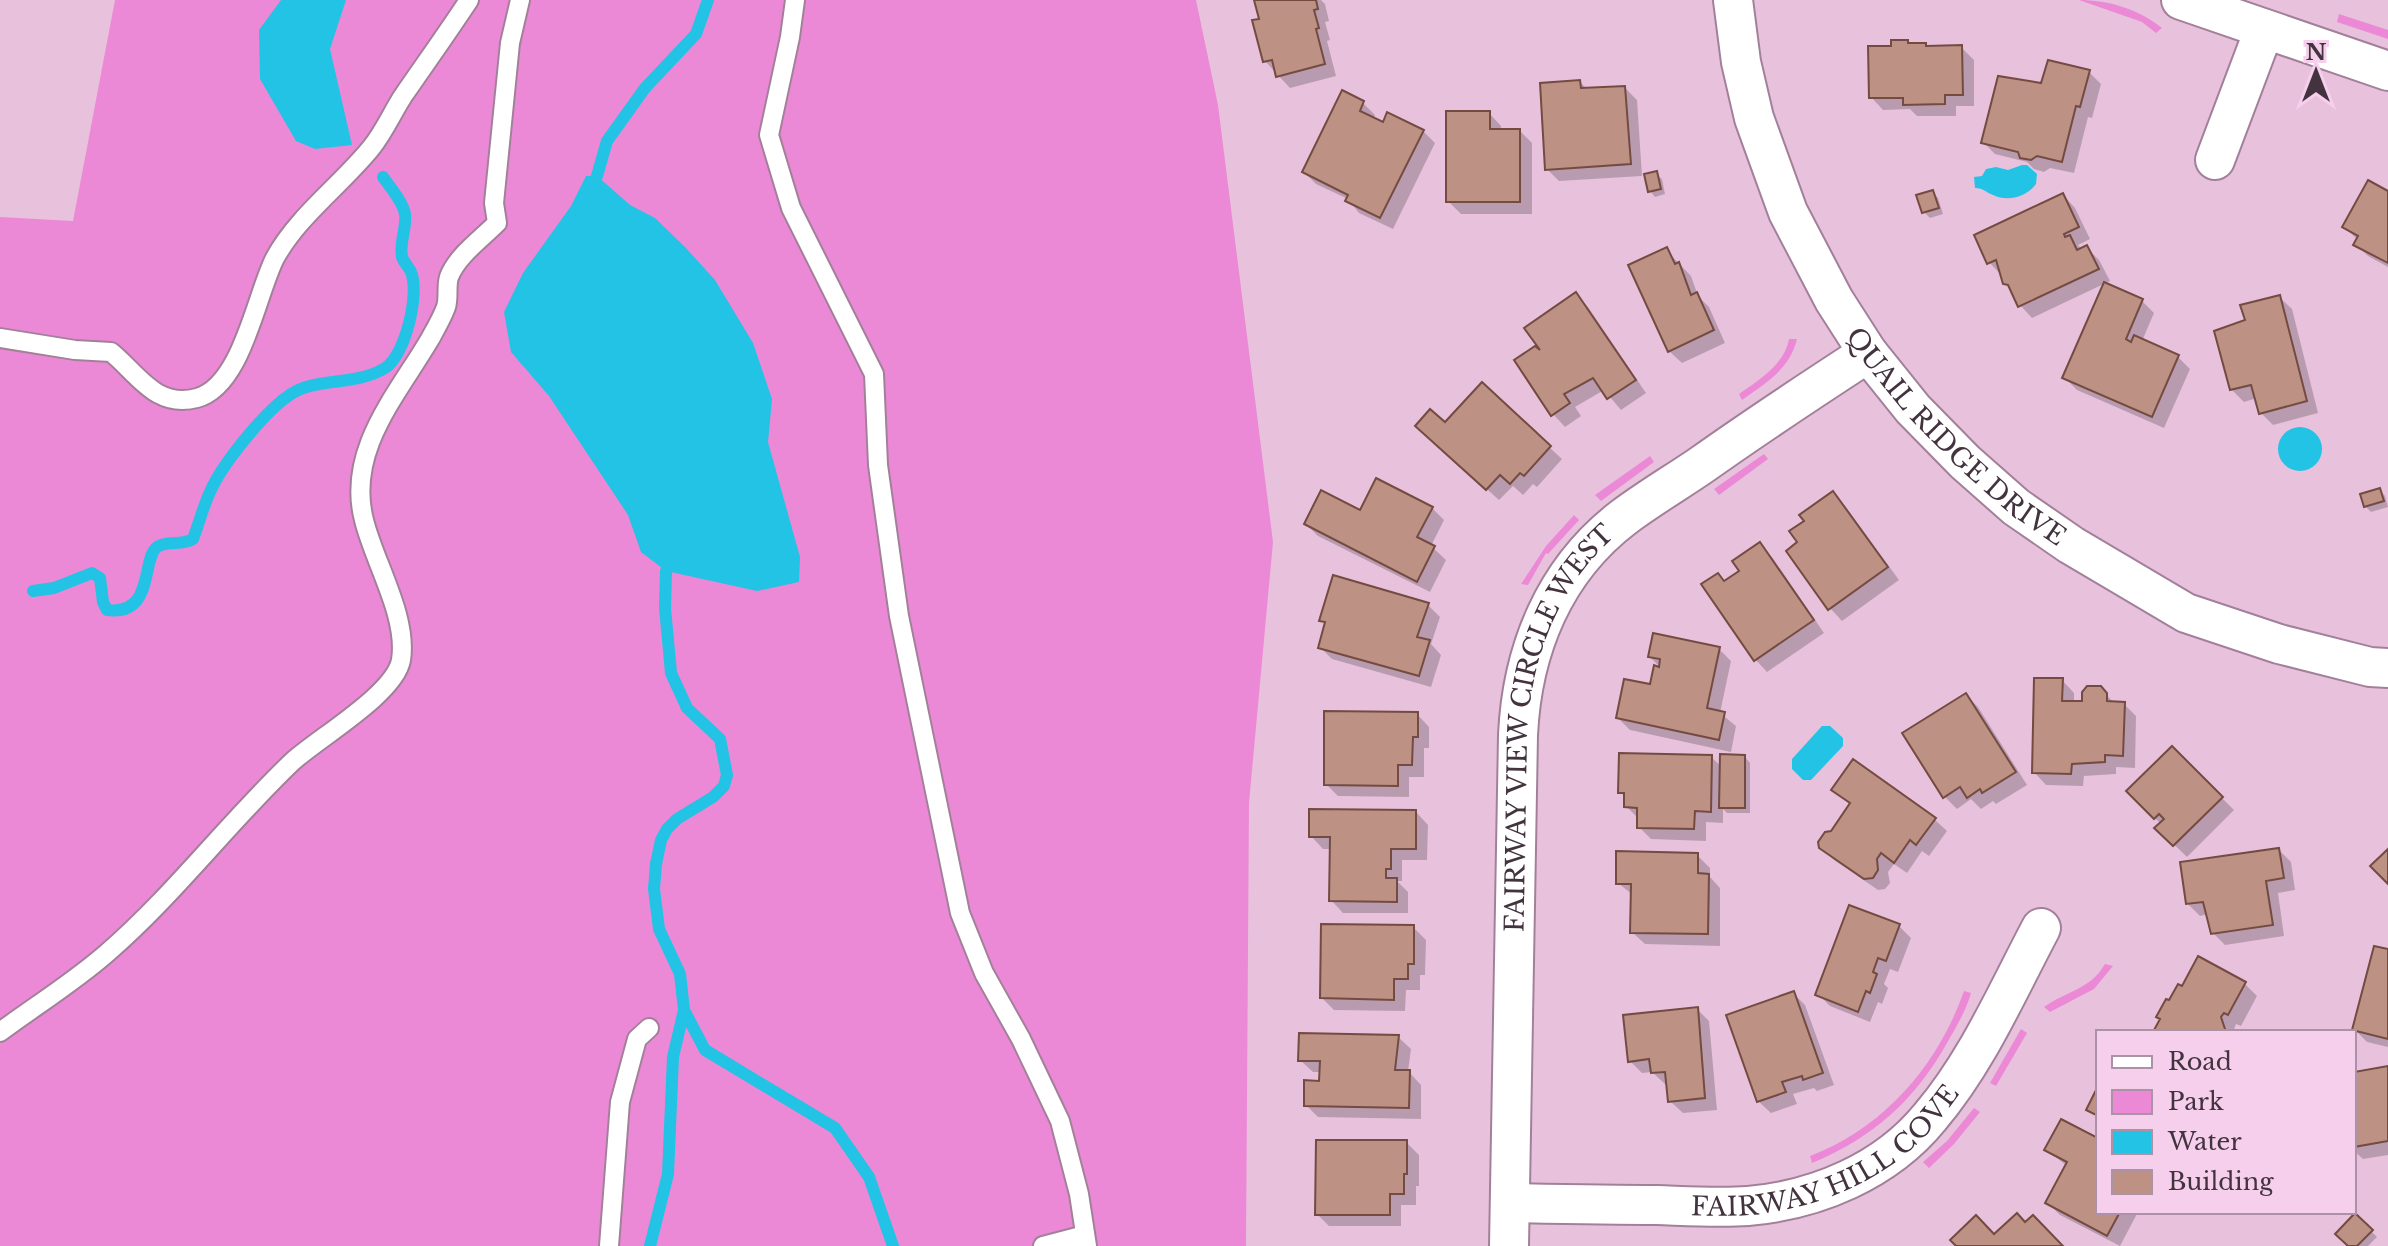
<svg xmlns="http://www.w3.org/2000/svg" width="2388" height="1246" font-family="'Libre Baskerville',serif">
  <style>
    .green { fill: #ec89d6 }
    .water { fill: #22c3e4 }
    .shadow { fill: #0003 }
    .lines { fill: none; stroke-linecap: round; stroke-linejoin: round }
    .stream { stroke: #22c3e4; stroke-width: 12 }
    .building { fill: #bd9184; stroke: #734b41; stroke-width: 2 }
    .lane-casing { stroke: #a3809a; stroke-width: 22 }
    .street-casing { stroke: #a3809a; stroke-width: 42 }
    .lane { stroke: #fff; stroke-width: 18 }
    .street { stroke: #fff; stroke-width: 38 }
    .labels { text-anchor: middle; stroke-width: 6; stroke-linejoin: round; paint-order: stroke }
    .street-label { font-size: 26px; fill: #42333e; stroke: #f5cfeb }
  </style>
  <rect width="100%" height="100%" fill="#e8c2dd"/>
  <g class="green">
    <path d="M115,0H1196L1218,105L1273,542L1249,803L1246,1246H0V217L73,221Z"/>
    <path d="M2079,0C2109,0 2138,9 2162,28L2156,33L2142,22Z"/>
    <path d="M2339,14L2388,30V39L2337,22Z"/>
    <path d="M1789,339H1797C1790,369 1766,383 1742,400L1739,394C1760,379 1784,365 1789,339Z"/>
    <path d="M1764,454L1768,459L1719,495L1714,489Z"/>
    <path d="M1650,456L1654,462L1601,501L1595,495Z"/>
    <path d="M1574,515L1579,520L1548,554L1546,553L1528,585L1521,584L1546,546Z"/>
    <path d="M2105,964L2113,966L2094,989L2050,1012L2044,1007C2066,991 2090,990 2105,964Z"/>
    <path d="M1964,991L1971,993C1966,1011 1956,1027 1947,1043C1915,1100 1873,1138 1812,1163L1810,1156C1884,1128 1938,1065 1964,991Z"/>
    <path d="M2021,1029L2027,1033L1996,1086L1990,1083Z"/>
    <path d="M1974,1108L1980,1112L1954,1144L1929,1168L1923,1162L1947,1141Z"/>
  </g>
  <g class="water">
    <path d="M281,0H346L330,49L352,145L315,149L296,141L260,79L259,30Z"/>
    <path d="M2022,165H2027L2037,174L2036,184C2026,197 2008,202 1993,195C1985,192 1984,188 1975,188L1974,177L1982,176L1986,169L1996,167L2008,170Z"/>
    <path d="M586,176H597L630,205L655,218L685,247L715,280L753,343L772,399L768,442L800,557L799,582L757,591L666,571L641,552L628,515L549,396L511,352L504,312L523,273L571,206Z"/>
    <circle cx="2300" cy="449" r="22"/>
    <path d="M1822,726H1830L1843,738V746L1811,780H1803L1792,769V759Z"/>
  </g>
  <g class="shadow">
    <path d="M1256,0H1321L1325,4L1329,21L1325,22L1330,40L1327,41L1336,76L1290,88L1265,61L1261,20Z"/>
    <path d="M1908,42L1911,45L1927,48L1961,47L1974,60V106H1956V116H1917L1910,109L1883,110L1871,97L1893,48Z"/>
    <path d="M2089,72L2101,84L2092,118L2088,117L2074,173L2050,168L2044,172L2034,169L2027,162L1995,154L1983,142L2043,85Z"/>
    <path d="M1580,82L1588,90L1625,88L1637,100L1642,176L1559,181L1547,169Z"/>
    <path d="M1343,93L1363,103L1375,115L1373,120L1423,131L1435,143L1393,229L1359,213L1348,199L1316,184L1304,172Z"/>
    <path d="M1489,113L1501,126V131H1520L1532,143V214H1461L1448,201Z"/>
    <path d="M1656,174L1662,179L1665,194L1655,197L1650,191Z"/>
    <path d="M1933,192L1938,198L1943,214L1930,218L1924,212Z"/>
    <path d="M2388,193V267L2368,256L2356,244L2358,240L2344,227Z"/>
    <path d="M2063,195L2075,208L2090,239L2078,245L2082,250L2087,248L2099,260L2110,281L2032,318L2020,305L2001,275L1989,262Z"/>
    <path d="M1666,250L1691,276L1698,296L1709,307L1725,343L1682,363L1669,351Z"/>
    <path d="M1576,295L1588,307L1646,393L1621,410L1604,390L1575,407L1581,416L1565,427L1553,414L1547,357Z"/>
    <path d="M2279,297L2292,309L2318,413L2273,425L2261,413L2257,398L2244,402L2231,389L2247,322Z"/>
    <path d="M2142,301L2154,313L2142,341L2178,357L2190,369L2164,428L2077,390L2065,378Z"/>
    <path d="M1482,385L1562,459L1537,487L1533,484L1523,495L1513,486L1499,500L1430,438L1445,425Z"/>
    <path d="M2380,490L2385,496L2388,507L2371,512L2365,506Z"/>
    <path d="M1833,493L1845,506L1899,580L1842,621L1830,608L1800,543L1807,521Z"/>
    <path d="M1432,508L1444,520L1431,546L1446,560L1430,592L1318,536L1306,524L1360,512Z"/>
    <path d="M1760,545L1772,557L1824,633L1767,672L1755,659L1725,583L1741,572Z"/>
    <path d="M1428,605L1440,617L1431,644L1441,655L1431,687L1332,659L1320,647L1326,625L1322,620Z"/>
    <path d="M1719,649L1731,661L1720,713L1736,726L1731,752L1630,730L1618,718L1651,687L1663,670L1650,657Z"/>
    <path d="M2062,680L2074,693V703H2084L2100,688L2115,704H2124L2136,716L2135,768L2116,767V774L2084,776L2083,786L2046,785L2034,772Z"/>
    <path d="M1966,695L1978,707L2027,785L1996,804L1993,801L1981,809L1971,799L1957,809L1945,797Z"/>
    <path d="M1417,714L1429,727V748H1424V777H1409V797L1338,796L1326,784Z"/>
    <path d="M2172,748L2234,810L2187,857L2157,828L2161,824L2128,791Z"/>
    <path d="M1711,757L1722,767L1745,757L1750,763V813H1727L1723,809V823L1706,822V841L1651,839L1639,827V819L1626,806V798L1620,792Z"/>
    <path d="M1834,790L1934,819L1947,831L1929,856L1922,851L1907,873L1894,864L1888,872L1890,883L1885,889L1878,890L1834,860L1821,847L1851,805Z"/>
    <path d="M1416,812L1428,825L1427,860H1402V881H1397L1408,892V913H1343L1331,900V849H1323L1311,836Z"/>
    <path d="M2279,850L2291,862L2295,890L2278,893L2284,936L2225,945L2213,933L2208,914L2200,916L2187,903Z"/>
    <path d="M1697,855L1710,868V877L1720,888V946L1645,944L1632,932L1633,895L1618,883Z"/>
    <path d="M1899,926L1911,938L1898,972L1890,969L1884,984L1888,988L1882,1004L1878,1002L1870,1022L1830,1006L1818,994Z"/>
    <path d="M1413,927L1426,940L1425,975H1420V990H1406L1405,1011L1334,1010L1322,998Z"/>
    <path d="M2388,951V1047L2367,1042L2354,1029Z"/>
    <path d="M2245,984L2257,996L2241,1026L2236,1024L2233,1032H2156Z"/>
    <path d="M1793,993L1805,1005L1834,1085L1817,1091L1814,1088L1793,1094L1797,1104L1771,1113L1758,1101Z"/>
    <path d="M1697,1009L1709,1021L1717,1110L1683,1113L1670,1101L1668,1084H1665L1652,1072L1642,1073L1630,1061Z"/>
    <path d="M1398,1037L1411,1049L1408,1071L1421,1085V1119L1318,1117L1306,1105L1321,1083L1322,1072H1313L1300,1060Z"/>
    <path d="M2388,1068V1155L2363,1159L2354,1151V1074Z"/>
    <path d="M2098,1140V1212H2138L2120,1246L2060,1215L2048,1203L2067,1166L2047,1150Z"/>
    <path d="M1406,1142L1419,1155V1186H1416V1205H1401V1226H1329L1317,1214Z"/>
    <path d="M2356,1216L2377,1237L2368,1246H2350Z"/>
  </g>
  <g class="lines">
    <g class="stream">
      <path d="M597,176L607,141L645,88L696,34L708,0"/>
      <path d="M666,571L665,608L671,673L687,708L720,739L727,775L724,786L713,797L677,819L667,829L661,840L656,864L654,889L659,929L680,974L684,1010L705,1050L835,1128L869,1177L893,1246"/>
      <path d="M33,591L54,588L92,573L100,578L103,602L107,610C155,616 141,559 157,547C167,540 182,546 193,539C199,523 203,507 210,492C222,464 265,411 291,394C317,377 356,386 385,368C405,356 420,294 411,272C409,267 404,263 402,257C399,242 407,228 405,214C403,202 390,187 383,177"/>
      <path d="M650,1246L668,1174L673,1057L684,1010"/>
    </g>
  </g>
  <g class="building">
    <path d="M1254,0H1316L1318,9L1314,10L1319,28L1316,29L1325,64L1276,77L1272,60L1263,62L1252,20L1259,19Z"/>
    <path d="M1891,40H1908V43H1926V46L1962,45L1963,95H1945V104L1903,105V98H1869L1868,46H1891Z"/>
    <path d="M2048,60L2090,70L2080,107L2076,106L2062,162L2037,156L2031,160L2020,158L2018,152L1981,143L1998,76L2041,83Z"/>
    <path d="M1580,80L1581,88L1625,86L1631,164L1545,170L1540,83Z"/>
    <path d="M1342,90L1364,101L1360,111L1383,122L1387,112L1424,130L1380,218L1345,201L1348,195L1302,172Z"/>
    <path d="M1446,111H1490V129H1520V202H1446Z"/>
    <path d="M1657,171L1661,189L1648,192L1644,174Z"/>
    <path d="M2368,180L2388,191V263L2353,245L2358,236L2342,227Z"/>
    <path d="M1933,190L1939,208L1922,213L1916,195Z"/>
    <path d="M2063,193L2079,227L2064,234L2065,237L2070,235L2077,250L2087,245L2099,269L2018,307L2008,285L2003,284L1996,260L1987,264L1974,235Z"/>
    <path d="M1667,247L1675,264L1679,262L1691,295L1697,292L1714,330L1668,352L1628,265Z"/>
    <path d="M2104,282L2143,299L2126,339L2131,342L2134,335L2179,355L2152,417L2062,378Z"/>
    <path d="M1576,292L1636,380L1607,399L1593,378L1564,394L1570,403L1551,416L1514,360L1535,346L1540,350L1524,328Z"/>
    <path d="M2280,295L2307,401L2259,414L2251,385L2230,390L2214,331L2245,320L2240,305Z"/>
    <path d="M1482,382L1551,446L1524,476L1520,473L1510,484L1500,475L1486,490L1415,426L1430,409L1445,422Z"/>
    <path d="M1376,478L1433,507L1417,537L1435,546L1417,582L1304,524L1321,490L1360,510Z"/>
    <path d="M2380,488L2384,501L2364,507L2360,494Z"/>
    <path d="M1833,491L1888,567L1828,610L1786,551L1797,542L1789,531L1804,521L1799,515Z"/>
    <path d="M1760,542L1814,620L1754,661L1701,584L1718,573L1724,581L1739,571L1732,561Z"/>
    <path d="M1333,575L1429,603L1417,637L1430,640L1419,676L1318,648L1325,622L1319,621Z"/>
    <path d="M1653,633L1720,647L1707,708L1725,712L1719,740L1616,718L1624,679L1650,684L1654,665L1659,667L1660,659L1648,657Z"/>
    <path d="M2034,678H2063L2062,701H2082V692L2087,686H2101L2107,693V701L2125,702L2123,756L2105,755V762L2072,764L2071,774L2032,773Z"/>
    <path d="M1966,693L2016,772L1982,793L1980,789L1967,798L1960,787L1943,798L1902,733Z"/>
    <path d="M1324,711L1418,712V737H1413L1412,765H1398V786L1324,785Z"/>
    <path d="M2172,746L2223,797L2173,846L2154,828L2164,819L2159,814L2154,819L2126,791Z"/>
    <path d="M1619,753L1712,755L1711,812L1695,811L1694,829L1637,828V808L1624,807V793H1618Z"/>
    <path d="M1720,754L1745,755V808H1719Z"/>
    <path d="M1853,759L1936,818L1916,845L1910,840L1894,863L1881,853L1877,859L1878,870L1873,878L1864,879L1819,848L1818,842L1825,832L1831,831L1850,803L1831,790Z"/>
    <path d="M1309,809L1416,810V849H1391V869H1386V878H1397V902L1329,901L1330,837H1309Z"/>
    <path d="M2279,848L2284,878L2266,881L2273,925L2211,934L2203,902L2186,904L2180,862Z"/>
    <path d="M2388,849V884L2370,866Z"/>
    <path d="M1616,851L1698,853V873L1709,874L1708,934L1630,933L1631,884H1616Z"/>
    <path d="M1849,905L1900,924L1886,961L1878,958L1873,972L1877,974L1870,993L1866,991L1858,1012L1815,995Z"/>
    <path d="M1321,924L1414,925V964H1408V979H1394V1000L1320,998Z"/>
    <path d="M2374,946L2388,949V1039L2352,1030Z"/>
    <path d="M2198,956L2246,982L2228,1015L2224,1013L2221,1017L2225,1029L2223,1032H2153L2160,1019L2156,1017L2166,999L2169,1000L2178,984L2182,986Z"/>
    <path d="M1794,991L1823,1073L1803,1080L1802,1076L1782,1082L1786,1092L1757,1102L1726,1015Z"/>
    <path d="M1698,1007L1705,1098L1668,1102L1665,1072L1651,1073L1649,1059L1628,1062L1623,1015Z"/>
    <path d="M1299,1033L1399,1035L1395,1070H1410L1409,1108L1304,1106V1080L1319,1081L1320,1061H1298Z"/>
    <path d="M2388,1066V1141L2354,1147V1072Z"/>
    <path d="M2098,1086V1116L2086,1110Z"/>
    <path d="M2061,1119L2098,1138V1212H2120L2107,1236L2045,1203L2067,1162L2044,1150Z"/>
    <path d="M1316,1140H1407V1174H1404V1194H1390V1215H1315Z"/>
    <path d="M2017,1213L2025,1222L2033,1215L2063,1246H1956L1950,1240L1976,1215L1994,1234Z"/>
    <path d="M2355,1213L2373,1230L2357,1246H2348L2335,1234Z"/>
  </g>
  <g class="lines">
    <defs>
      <g id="lane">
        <path d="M795,0L790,37L769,135L791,208L874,374L878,465L899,616L960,913L984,973L1021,1039L1060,1121L1079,1194L1087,1246"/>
        <path d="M0,338L75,350L111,352C138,374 156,409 197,398C242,386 256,295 275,258C298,216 341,185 371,148C384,132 392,113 403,96C425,64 448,32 469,0"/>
        <path d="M0,1032C35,1006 74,982 107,953C174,895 228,823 292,762C318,738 395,694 401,660C408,616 374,562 364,520C346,451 397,395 430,339C435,330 442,318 446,307C449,298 446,286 449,277C457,256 481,239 497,223L494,203L510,43L520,0"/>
        <path d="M609,1246L620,1102L637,1039L649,1028"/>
        <path d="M1043,1246L1085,1235"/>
      </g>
      <g id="street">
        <path id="s1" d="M1733,0L1741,62L1754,118L1788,212L1834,300L1868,353L1913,409L1965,462L2016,507L2071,545L2186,613L2279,644L2370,667L2388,668"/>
        <path d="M2181,0L2388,71"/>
        <path d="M2215,160L2264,30"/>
        <path id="s2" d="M1510,1203C1559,1204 1608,1205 1657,1205C1687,1206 1718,1208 1748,1206C1817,1200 1886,1171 1930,1117C1977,1062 2007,992 2041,928"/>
        <path id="s3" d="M1509,1246L1518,735C1522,650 1554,570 1624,517C1648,499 1675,483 1700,466C1755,427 1811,390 1868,353"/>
      </g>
    </defs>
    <use href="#lane" class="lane-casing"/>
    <use href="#street" class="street-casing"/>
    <use href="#lane" class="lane"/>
    <use href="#street" class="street"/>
  </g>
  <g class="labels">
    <g class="street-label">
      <text dy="9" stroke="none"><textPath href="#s1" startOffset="504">QUAIL RIDGE DRIVE</textPath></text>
      <text dy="9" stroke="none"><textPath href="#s3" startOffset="528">FAIRWAY VIEW CIRCLE WEST</textPath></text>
      <text dy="9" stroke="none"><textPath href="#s2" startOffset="332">FAIRWAY HILL COVE</textPath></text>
    </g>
  </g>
  <rect x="2096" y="1030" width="260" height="184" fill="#f5cfeb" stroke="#ad91a6" stroke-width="2"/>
  <rect x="2112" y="1056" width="40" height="12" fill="#ffffff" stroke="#ad91a6" stroke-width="2"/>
  <text x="2168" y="1070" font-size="24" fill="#42333e">Road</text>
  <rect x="2112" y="1090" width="40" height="24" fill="#ec89d6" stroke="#ad91a6" stroke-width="2"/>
  <text x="2168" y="1110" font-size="24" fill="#42333e">Park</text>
  <rect x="2112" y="1130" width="40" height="24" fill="#22c3e4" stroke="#ad91a6" stroke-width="2"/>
  <text x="2168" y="1150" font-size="24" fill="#42333e">Water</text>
  <rect x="2112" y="1170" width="40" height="24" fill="#bd9184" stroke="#ad91a6" stroke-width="2"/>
  <text x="2168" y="1190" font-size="24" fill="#42333e">Building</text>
  <g transform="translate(2316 72)" stroke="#f5cfeb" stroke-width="6" paint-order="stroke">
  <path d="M0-6L14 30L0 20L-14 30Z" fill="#42333e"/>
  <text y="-12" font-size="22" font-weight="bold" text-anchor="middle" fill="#42333e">N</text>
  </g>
</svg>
